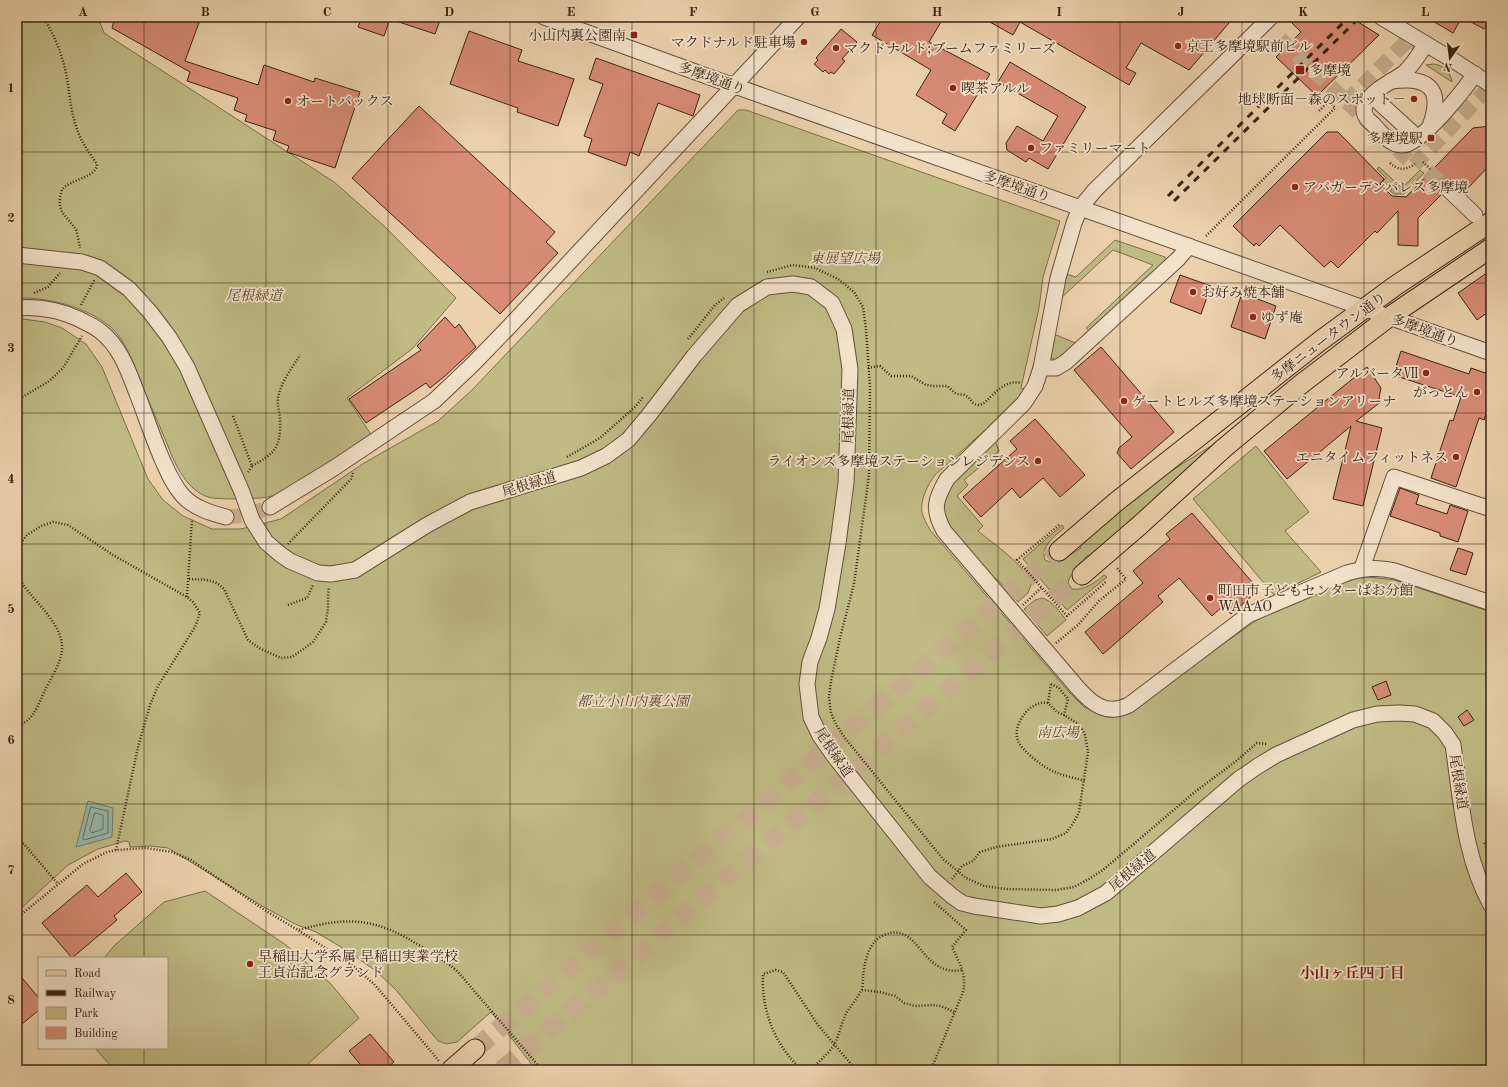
<svg xmlns="http://www.w3.org/2000/svg" width="1508" height="1087" font-family="'Old Standard TT','Noto Serif JP',serif">
  <style>
    .green { fill: #c0ba84; stroke: #7c6e4c }
    .water { fill: #98b8ab; stroke: #727c6f }
    .lines { fill: none; stroke-linecap: round; stroke-linejoin: round }
    .shore { stroke: #686e60; stroke-width: 1 }
    .building { fill: #d88c76; stroke: #392315 }
    .minor-tunnel { stroke: #c7af8f; stroke-width: 15; stroke-dasharray: 15 8; stroke-linecap: butt }
    .major-tunnel { stroke: #c7af8f; stroke-width: 19; stroke-dasharray: 19 10; stroke-linecap: butt }
    .minor-casing { stroke: #664f3b; stroke-width: 17 }
    .major-casing { stroke: #392315; stroke-width: 21 }
    .path { stroke: #392315; stroke-width: 2.5; stroke-dasharray: 1 2; stroke-linecap: butt }
    .minor { stroke: #f2e2ca; stroke-width: 15 }
    .major { stroke: #ebd2ad; stroke-width: 19 }
    .rail { stroke: #392315; stroke-width: 3; stroke-dasharray: 7 7; stroke-linecap: butt }
    .grid { fill: none; stroke: #392315; stroke-width: 1; stroke-opacity: 0.55 }
    .poi-dot { fill: #8f2418; stroke: #f2e2ca; stroke-width: 1.5 }
    .labels { text-anchor: middle; stroke-width: 3.5; stroke-linejoin: round; paint-order: stroke }
    .poi-label { font-size: 14px; fill: #392315; stroke: #f2e2ca; text-anchor: start }
    .street-label { font-size: 14px; fill: #392315; stroke: #f2e2ca }
    .park-label { font-size: 14px; font-style: italic; fill: #5b4931; stroke: #f2e2ca }
    .neighbourhood-label { font-size: 15px; font-weight: bold; fill: #7a1f14; stroke: #f2e2ca }
    .neatline { fill: none; stroke: #392315; stroke-width: 1.5 }
    .grid-label { font-size: 13px; text-anchor: middle; font-weight: bold; fill: #392315 }
  </style>
  <rect width="100%" height="100%" fill="#ebd2ad"/>
  <filter id="stains"><feTurbulence type="fractalNoise" baseFrequency=".005" numOctaves="4"/><feColorMatrix values="0 0 0 0 .2 0 0 0 0 .09 0 0 0 0 .02 0 0 0 .5 -.17"/></filter>
  <radialGradient id="worn" r=".72"><stop offset=".6" stop-color="#630" stop-opacity="0"/><stop offset="1" stop-color="#630" stop-opacity=".3"/></radialGradient>
  <g class="green">
    <path d="M17,17H98L104,33L334,182L384,226L456,298L412,349L347,398L372,436C344,454 315,475 285,490C280,492 274,496 268,497C258,499 217,500 208,497C187,490 175,465 168,446C159,426 151,405 142,385C136,368 129,351 119,336C98,309 50,297 17,298Z"/>
    <path d="M1433,64C1444,65 1450,71 1452,82L1426,65Z"/>
    <path d="M738,110H746L1060,221L1043,277L1039,308L1021,388L1025,389L1013,405L935,475C928,484 920,500 922,512C923,518 927,524 930,530L1069,692L1084,707L1108,717L1118,716L1146,699L1257,620L1312,595L1354,579L1369,577L1395,580L1491,612V1070H536L491,1012L457,1042L447,1044L438,1041L396,990L376,971L349,952L316,932L295,924L262,906L168,848L151,846L130,847L129,842L125,841L98,849L68,865L17,912V320L23,319L45,322L62,328L86,344L102,367L148,479L163,500L183,516L212,529H241L281,519L364,463L438,421L472,390Z"/>
    <path d="M1379,167L1402,188L1420,170L1424,173L1404,194H1394L1390,191L1392,189L1383,181L1386,178L1377,169Z"/>
    <path d="M1115,240L1165,257L1166,262L1091,333L1086,328L1153,265L1113,250L1059,300L1066,274L1076,277Z"/>
    <path d="M1054,334L1078,344L1055,360L1050,357Z"/>
    <path d="M1242,421L1090,557L1088,555C1080,564 1071,571 1068,583L1072,589C1085,591 1095,582 1104,575L1107,577L1067,610L1023,559L1062,525L1064,528C1056,535 1040,546 1045,560C1057,567 1071,554 1081,548L1079,545L1163,476L1211,446Z"/>
    <path d="M995,441L999,451L964,480L968,485L957,496L983,526L978,531C998,547 1018,560 1032,582L1028,593L1018,602L999,581L990,575L948,528L943,518L942,500L950,483Z"/>
    <path d="M1256,446L1309,512L1285,531L1321,572L1274,595L1193,499Z"/>
    <path d="M1042,598C1053,601 1059,611 1066,620L1047,636L1024,609L1035,600Z"/>
    <path d="M205,891L286,945L331,984L359,1018L309,1063L305,1070H114L95,1048H167V958H104L115,945L164,902Z"/>
  </g>
  <path class="water" d="M88,801L113,808L112,837L76,847Z"/>
  <g class="lines">
    <g class="shore">
      <path d="M91,807L108,811V833L84,840L83,838Z"/>
      <path d="M95,813L103,815V829L92,833L90,831Z"/>
    </g>
  </g>
  <g class="building">
    <path d="M115,17H201L185,61L258,85L264,65L314,82L315,78L360,92L335,168L287,152L289,146L273,140L276,131L245,121L247,115L234,110L238,98L187,81L190,72L112,28Z"/>
    <path d="M362,17H441L435,34L390,19L384,36L358,27Z"/>
    <path d="M883,17H944L929,42L990,74L955,131L942,123L947,114L916,95L931,70L872,35Z"/>
    <path d="M981,17H1234L1189,70L1141,43L1126,68L1136,73L1129,85L1020,22L1013,35Z"/>
    <path d="M1297,17H1350L1379,35L1317,96L1276,57L1301,32L1292,23Z"/>
    <path d="M1426,17H1491V18L1484,29L1462,17L1453,33Z"/>
    <path d="M841,29L857,42L842,59L845,61L834,74L831,72L829,74L825,70L823,72L814,64L818,60L816,58Z"/>
    <path d="M469,31L522,50L518,61L574,79L558,126L517,112L518,108L450,84Z"/>
    <path d="M596,58L700,95L693,116L658,103L639,156L630,152L626,166L588,152L592,139L584,136L603,84L589,79Z"/>
    <path d="M1010,62L1086,107L1048,169L1029,158L1026,162L1007,150L1006,143L1017,126L1043,141L1058,116L998,82Z"/>
    <path d="M419,106L555,232L546,242L558,253L500,314L352,178Z"/>
    <path d="M1491,126V164L1464,192L1451,180H1446L1441,183L1439,187L1441,195L1418,218V246L1398,245V211L1377,233L1375,231L1338,268L1331,261L1324,267L1280,225L1259,246L1256,243L1254,246L1233,226L1327,132H1338L1384,179L1380,184L1392,196L1406,197L1473,128Z"/>
    <path d="M1491,270V310L1477,320L1458,293Z"/>
    <path d="M1180,275L1211,286L1201,314L1170,302Z"/>
    <path d="M1242,293L1276,306L1265,339L1231,327Z"/>
    <path d="M445,317L455,328L459,324L476,347L445,376L430,388L426,383L366,423L349,399L421,350L417,346Z"/>
    <path d="M1101,347L1174,432L1131,469L1117,453L1119,448L1132,437L1074,370Z"/>
    <path d="M1401,351L1469,374L1471,368L1491,375V400L1484,420L1479,418L1456,487L1431,478L1450,420L1453,421L1461,397L1393,375Z"/>
    <path d="M1367,367L1381,388L1379,398L1382,401L1356,421L1382,428L1363,506L1333,499L1351,426L1287,479L1264,451Z"/>
    <path d="M1035,419L1085,475L1060,497L1043,478L1020,498L1012,488L981,517L963,497L1017,449L1010,441Z"/>
    <path d="M1400,488L1419,495L1416,504L1447,514L1450,505L1468,511L1458,542L1440,536V533L1390,516Z"/>
    <path d="M1192,513L1259,590L1231,614L1223,606L1212,616L1179,578L1158,596L1163,602L1103,654L1085,632L1143,583L1133,571L1170,539L1166,534Z"/>
    <path d="M1458,548L1473,553L1466,575L1450,570Z"/>
    <path d="M1386,681L1391,695L1378,700L1372,687Z"/>
    <path d="M1467,710L1474,720L1464,726L1458,717Z"/>
    <path d="M126,873L142,892L114,916L117,920L72,958L42,923L87,885L98,897Z"/>
    <path d="M17,972L39,998V1010L17,1028Z"/>
    <path d="M370,1034L394,1062L384,1070H365L349,1051Z"/>
  </g>
  <g class="lines">
    <g class="minor-tunnel">
      <path d="M1280,39L1414,165L1488,89"/>
      <path d="M1346,102L1409,39L1423,47"/>
      <path d="M1428,171L1448,189"/>
      <path d="M226,517C242,516 256,513 270,507"/>
    </g>
    <g class="major-tunnel">
      <path d="M475,1049L1059,551"/>
      <path d="M502,1070L1082,575"/>
    </g>
    <defs>
      <g id="minor">
        <path d="M544,17L712,78L1491,353"/>
        <path d="M1271,17L1095,190L1080,208L1074,223L1058,278L1041,368L1035,386L1024,403L947,479C935,500 932,509 944,531L1077,687C1092,704 1106,716 1129,705L1248,615L1347,573C1365,568 1376,567 1395,571L1491,603"/>
        <path d="M1381,17L1456,62L1491,85"/>
        <path d="M1426,44C1419,54 1413,65 1404,73C1390,83 1375,88 1366,103C1361,112 1366,119 1373,124C1380,132 1390,145 1402,145C1420,146 1464,90 1475,74"/>
        <path d="M1391,81C1428,76 1444,88 1430,126"/>
        <path d="M1372,96L1418,138"/>
        <path d="M1448,189L1475,215"/>
        <path d="M17,255L82,262L100,268L129,289L150,312L169,337L187,367L242,492L252,520L266,542L280,554L290,561L318,573L331,574L355,570L427,525L470,502L581,468L606,456L628,440L649,415L694,356L738,305L767,287L793,284L811,287L832,303L844,329L850,369L846,483L838,543L827,609L819,638L810,662L807,684L811,717L820,736L834,756L930,877L952,896L962,903L974,906L1041,916L1058,914L1078,908L1106,893L1239,779L1258,766L1276,755L1353,720L1377,714L1399,713L1415,714L1433,721L1445,733L1453,745C1461,799 1464,857 1491,905"/>
        <path d="M17,308C39,306 59,310 79,319C86,323 94,326 100,331C121,347 129,373 138,396C146,417 153,438 162,459C168,472 173,485 183,496C194,508 211,513 226,517"/>
        <path d="M1041,368H1056L1066,362L1178,259L1189,246"/>
        <path d="M270,507L334,468L434,401L472,365L507,329L798,17"/>
        <path d="M1362,568L1394,477L1491,509"/>
      </g>
      <g id="major">
        <path d="M1059,551L1116,502L1320,341L1395,286L1491,222"/>
        <path d="M1082,575L1140,525L1224,448L1300,385L1389,317L1491,248"/>
        <path d="M451,1070L475,1049"/>
      </g>
    </defs>
    <use href="#minor" class="minor-casing"/>
    <use href="#major" class="major-casing"/>
    <g class="path">
      <path d="M43,17C52,31 60,49 64,65C70,86 69,108 77,129C81,142 89,152 97,164C97,178 69,179 62,190C61,193 60,196 60,199C58,214 70,219 76,230C78,236 79,243 80,248"/>
      <path d="M1423,162L1430,169"/>
      <path d="M1390,163C1399,171 1406,170 1415,164"/>
      <path d="M1206,236L1335,108L1329,101L1319,111"/>
      <path d="M767,272L793,265L815,268L838,279L854,292L863,307L866,329L870,387L869,475L854,584L840,638L831,681L829,697L831,713L837,726L845,738L943,859L966,878L984,886L1006,889L1056,890L1074,887L1089,879L1103,870L1196,791L1235,762L1257,743L1267,744"/>
      <path d="M34,293L48,287L60,273"/>
      <path d="M81,305L95,279"/>
      <path d="M688,339L715,305L724,298"/>
      <path d="M868,368L880,366L891,376H911L926,385L933,386H947C950,388 953,392 957,394C960,395 964,394 966,396C971,398 972,405 979,405C988,405 1000,378 1021,383"/>
      <path d="M17,400L48,382L63,368L82,336"/>
      <path d="M233,416L252,466L248,472"/>
      <path d="M567,457L600,438L636,406L643,397"/>
      <path d="M252,466C275,453 281,448 280,420C280,413 277,406 278,399C280,383 292,368 300,355"/>
      <path d="M1059,525L1017,560L1067,616L1107,581"/>
      <path d="M288,544L351,479L353,473"/>
      <path d="M17,551L19,545L27,535L41,526L53,522L68,525L113,555L187,597L193,602L200,613L195,627L158,686L150,705L138,747L116,850"/>
      <path d="M17,572C19,577 21,582 24,586C37,604 64,626 62,650C61,663 50,680 44,692C37,708 34,719 17,727"/>
      <path d="M189,579C204,580 213,578 224,589L248,640L259,648L281,658L292,657L313,642L326,622L328,608V594L329,587"/>
      <path d="M187,597L192,519"/>
      <path d="M288,605L307,598L313,585"/>
      <path d="M1023,605L1041,588"/>
      <path d="M1056,643L1078,625L1099,601L1126,579L1116,567"/>
      <path d="M1051,684L1059,688L1068,699L1064,715L1057,712L1048,703Z"/>
      <path d="M1048,703C1029,699 1010,728 1019,743C1025,753 1044,768 1055,772C1064,776 1075,778 1085,781"/>
      <path d="M17,842L24,844L58,884"/>
      <path d="M1484,843L1491,854"/>
      <path d="M952,879L962,866L973,861L980,852L996,847L1052,839L1066,833L1074,822L1079,812L1088,752L1085,735L1080,725L1064,715"/>
      <path d="M17,918L83,864L107,852L116,850L146,848L172,852L191,860L266,911L298,930L353,966L374,984L392,1005L439,1061"/>
      <path d="M299,930C350,915 378,919 422,947C435,955 447,962 458,972L542,1070"/>
      <path d="M862,990L880,992L895,996L904,1003L915,1006L933,1005L941,1006L954,1012"/>
      <path d="M802,1070C775,1046 761,1010 763,974L776,970L783,972L818,1025L856,1070"/>
      <path d="M811,1070C818,1062 828,1054 834,1045C839,1036 841,1024 846,1014C850,1006 857,999 861,991C863,987 863,981 863,976C865,961 868,942 884,935C920,920 920,978 963,970"/>
      <path d="M931,1070L963,992C967,973 959,963 952,947L966,930L933,901"/>
    </g>
    <use href="#minor" class="minor"/>
    <use href="#major" class="major"/>
    <g class="rail">
      <path d="M1168,196L1349,17"/>
      <path d="M1174,201L1360,17"/>
    </g>
  </g>
  <path class="grid" d="M144,17V958M266,17V1070M388,17V1070M510,17V1070M632,17V1070M754,17V1070M876,17V1070M998,17V1070M1120,17V1070M1242,17V1070M1364,17V1070M17,152H1491M17,283H1491M17,413H1491M17,544H1491M17,674H1491M17,804H1491M17,935H1491M144,1048V1070"/>
  <g class="poi-dot">
    <rect x="630" y="31" width="8" height="8" rx="2"/>
    <circle cx="804" cy="42" r="4"/>
    <circle cx="1178" cy="46" r="4"/>
    <circle cx="836" cy="48" r="4"/>
    <rect x="1295" y="65" width="10" height="10" rx="2"/>
    <circle cx="953" cy="88" r="4"/>
    <circle cx="1414" cy="99" r="4"/>
    <circle cx="288" cy="101" r="4"/>
    <rect x="1427" y="134" width="8" height="8" rx="2"/>
    <circle cx="1031" cy="148" r="4"/>
    <circle cx="1295" cy="187" r="4"/>
    <circle cx="1193" cy="292" r="4"/>
    <circle cx="1253" cy="317" r="4"/>
    <circle cx="1426" cy="373" r="4"/>
    <circle cx="1477" cy="392" r="4"/>
    <circle cx="1124" cy="401" r="4"/>
    <circle cx="1456" cy="457" r="4"/>
    <circle cx="1038" cy="461" r="4"/>
    <circle cx="1210" cy="598" r="4"/>
    <circle cx="250" cy="964" r="4"/>
  </g>
  <g class="labels">
    <g class="poi-label">
      <text x="626" y="40" text-anchor="end">小山内裏公園南</text>
      <text x="796" y="47" text-anchor="end">マクドナルド駐車場</text>
      <text x="1186" y="51">京王多摩境駅前ビル</text>
      <text x="844" y="53">マクドナルド;ブームファミリーズ</text>
      <text x="1309" y="75">多摩境</text>
      <text x="961" y="93">喫茶アルル</text>
      <text x="1406" y="104" text-anchor="end">地球断面－森のスポット－</text>
      <text x="296" y="106">オートバックス</text>
      <text x="1423" y="143" text-anchor="end">多摩境駅</text>
      <text x="1039" y="153">ファミリーマート</text>
      <text x="1303" y="192">アパガーデンパレス多摩境</text>
      <text x="1201" y="297">お好み焼本舗</text>
      <text x="1261" y="322">ゆず庵</text>
      <text x="1418" y="378" text-anchor="end">アルバータⅦ</text>
      <text x="1469" y="397" text-anchor="end">がっとん</text>
      <text x="1132" y="406">ゲートヒルズ多摩境ステーションアリーナ</text>
      <text x="1448" y="462" text-anchor="end">エニタイムフィットネス</text>
      <text x="1030" y="466" text-anchor="end">ライオンズ多摩境ステーションレジデンス</text>
      <text x="1218" y="595">町田市子どもセンターぱお分館<tspan x="1218" dy="16">WAAAO</tspan></text>
      <text x="258" y="961">早稲田大学系属 早稲田実業学校<tspan x="258" dy="16">王貞治記念グランド</tspan></text>
    </g>
    <g class="street-label">
      <text transform="translate(712 78) rotate(20)" y="5">多摩境通り</text>
      <text transform="translate(1017 186) rotate(19)" y="5">多摩境通り</text>
      <text transform="translate(1425 330) rotate(20)" y="5">多摩境通り</text>
      <text transform="translate(1328 337) rotate(-37)" y="5">多摩ニュータウン通り</text>
      <text transform="translate(848 416) rotate(-89)" y="5">尾根緑道</text>
      <text transform="translate(529 484) rotate(-17)" y="5">尾根緑道</text>
      <text transform="translate(834 752) rotate(56)" y="5">尾根緑道</text>
      <text transform="translate(1459 782) rotate(81)" y="5">尾根緑道</text>
      <text transform="translate(1132 870) rotate(-40)" y="5">尾根緑道</text>
    </g>
    <g class="park-label">
      <text x="845" y="263">東展望広場</text>
      <text x="254" y="300">尾根緑道</text>
      <text x="633" y="706">都立小山内裏公園</text>
      <text x="1058" y="737">南広場</text>
    </g>
    <g class="neighbourhood-label">
      <text x="1352" y="978">小山ヶ丘四丁目</text>
    </g>
  </g>
  <rect width="1508" height="1087" fill="none" stroke="#ebd2ad" stroke-width="44"/>
  <rect x="38" y="957" width="130" height="92" fill="#f2e2ca" stroke="#a89682"/>
  <rect x="46" y="970" width="20" height="6" fill="#ebd2ad" stroke="#a89682"/>
  <text x="74" y="977" font-size="12" fill="#392315">Road</text>
  <rect x="46" y="990" width="20" height="6" fill="#392315" stroke="#a89682"/>
  <text x="74" y="997" font-size="12" fill="#392315">Railway</text>
  <rect x="46" y="1007" width="20" height="12" fill="#c0ba84" stroke="#a89682"/>
  <text x="74" y="1017" font-size="12" fill="#392315">Park</text>
  <rect x="46" y="1027" width="20" height="12" fill="#d88c76" stroke="#a89682"/>
  <text x="74" y="1037" font-size="12" fill="#392315">Building</text>
  <g transform="translate(1450 58) rotate(194)" stroke="#f2e2ca" stroke-width="3" paint-order="stroke">
  <path d="M0-3L7 15L0 10L-7 15Z" fill="#392315"/>
  <text y="-6" font-size="11" font-weight="bold" text-anchor="middle" fill="#392315">N</text>
  </g>
  <rect x="22" y="22" width="1464" height="1043" class="neatline"/>
  <g class="grid-label">
    <text x="83" y="16">A</text>
    <text x="205" y="16">B</text>
    <text x="327" y="16">C</text>
    <text x="449" y="16">D</text>
    <text x="571" y="16">E</text>
    <text x="693" y="16">F</text>
    <text x="815" y="16">G</text>
    <text x="937" y="16">H</text>
    <text x="1059" y="16">I</text>
    <text x="1181" y="16">J</text>
    <text x="1303" y="16">K</text>
    <text x="1425" y="16">L</text>
    <text x="11" y="92">1</text>
    <text x="11" y="222">2</text>
    <text x="11" y="352">3</text>
    <text x="11" y="483">4</text>
    <text x="11" y="613">5</text>
    <text x="11" y="744">6</text>
    <text x="11" y="874">7</text>
    <text x="11" y="1004">8</text>
  </g>
  <rect width="100%" height="100%" filter="url(#stains)"/>
  <rect width="100%" height="100%" fill="url(#worn)"/>
</svg>
